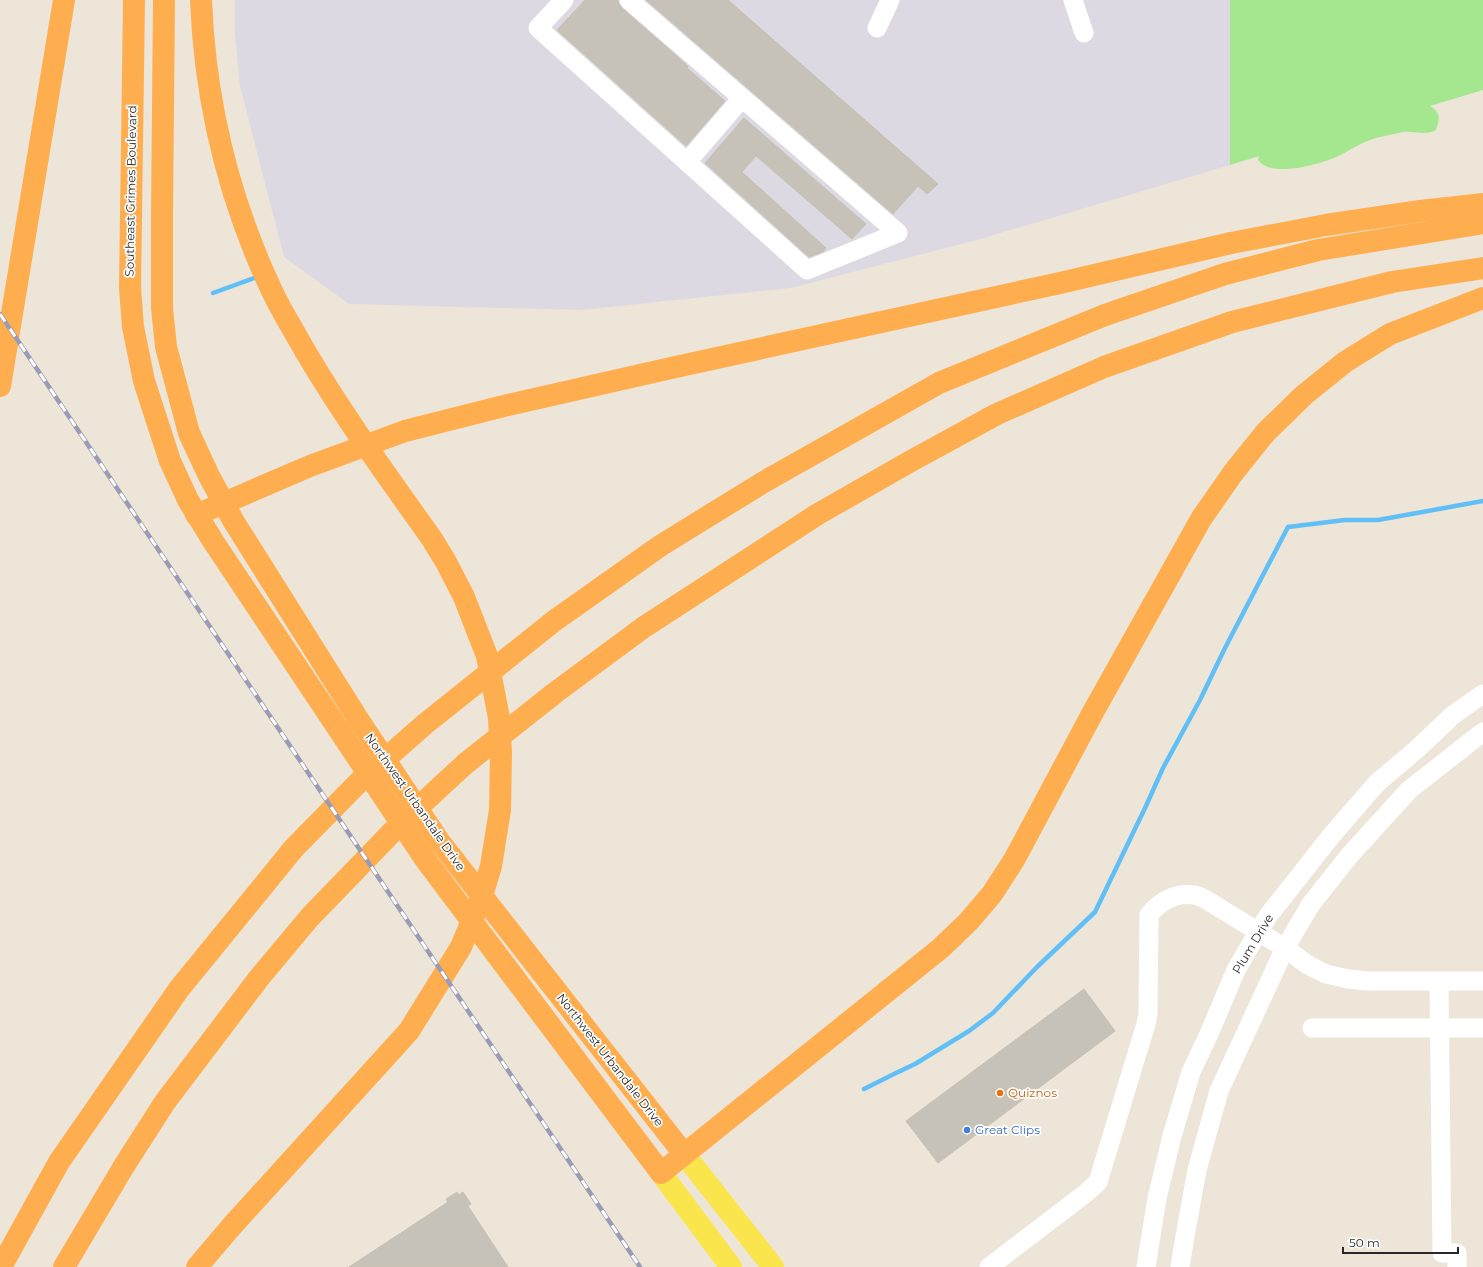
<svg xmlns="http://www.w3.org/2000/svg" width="1483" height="1267" font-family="Montserrat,sans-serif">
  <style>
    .industrial { fill: #ddd9e3 }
    .green { fill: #a4e78f }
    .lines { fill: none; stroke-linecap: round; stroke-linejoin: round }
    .stream { stroke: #61bff7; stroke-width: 4.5 }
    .building { fill: #c7c2b8; stroke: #c7c1b2 }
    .minor { stroke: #fff; stroke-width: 19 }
    .major { stroke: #fbe54d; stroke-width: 22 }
    .highway { stroke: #ffae4f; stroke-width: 22 }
    .rail-casing { stroke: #9a9bb4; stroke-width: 4.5 }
    .rail { stroke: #fff; stroke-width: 3; stroke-dasharray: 9; stroke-linecap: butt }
    .food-dot { fill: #e8710a; stroke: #fff; stroke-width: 1.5 }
    .shop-dot { fill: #3f7fe0; stroke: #fff; stroke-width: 1.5 }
    .labels { text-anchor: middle; stroke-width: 3.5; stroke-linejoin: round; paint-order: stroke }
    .street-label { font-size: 12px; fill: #282828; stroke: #fff }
    .food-label { font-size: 12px; fill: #c56008; stroke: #fff; text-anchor: start }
    .shop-label { font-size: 12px; fill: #366cbe; stroke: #fff; text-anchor: start }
  </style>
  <rect width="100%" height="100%" fill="#ece5d8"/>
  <path class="industrial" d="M235,0H1230V165L977,240L791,288L581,310L349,304L284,257L240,86L235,33Z"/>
  <path class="green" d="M1230,0H1483V90L1430,106C1441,113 1440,118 1436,130C1424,136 1415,131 1403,132C1394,134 1384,136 1376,138C1361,142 1348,152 1334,158C1316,165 1271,178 1258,160L1259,156L1230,165Z"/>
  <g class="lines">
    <g class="stream">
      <path d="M213,293L260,276"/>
      <path d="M864,1089L896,1073L915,1064L969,1031L993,1013L1037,967L1095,912L1146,806L1163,768L1200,700L1225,648L1288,527L1345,520H1378L1483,501"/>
    </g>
  </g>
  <g class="building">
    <path d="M585,0H618L619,4L622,8L688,66L687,68L725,101L686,146L557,30Z"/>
    <path d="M646,0H728L938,184L927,194L918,186L893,214Z"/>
    <path d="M744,118L866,224L852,239L756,156L742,172L826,248L823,252L809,257L705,163Z"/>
    <path d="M1084,989L1115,1031L938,1163L906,1121Z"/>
    <path d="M457,1192L459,1195L463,1192L471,1204L468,1206L508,1267H349L448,1202L446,1199Z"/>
  </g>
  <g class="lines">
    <g class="minor">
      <path d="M564,0L538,28L807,270L898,233L629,0"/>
      <path d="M1073,0L1084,33"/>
      <path d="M877,28L890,0"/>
      <path d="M687,162L742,98"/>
      <path d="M1439,981L1442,1253H1457V1267"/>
      <path d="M1312,1028H1483"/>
      <path d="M989,1267L1086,1193L1098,1182L1146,1024L1148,1014L1149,915C1159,902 1176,892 1193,895C1197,895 1201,897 1205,899L1285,948L1308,965L1326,974L1348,979L1368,981H1483"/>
      <path d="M1146,1267L1157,1198L1172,1136L1191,1072L1209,1034L1236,970L1258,932L1268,916L1331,836L1377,783L1416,750L1453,715L1483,694"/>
      <path d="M1180,1267L1184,1242L1197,1170L1219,1091L1285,948L1311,904L1349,856L1409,790L1483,732"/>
    </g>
    <g class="major">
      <path d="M684,1154L773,1267"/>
      <path d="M661,1173L731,1267"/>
    </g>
    <g class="highway">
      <path d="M134,0L130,288L133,327L144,381L170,461L188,500L213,541L425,859L661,1173L941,948L969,921L992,894L1014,860L1092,714L1201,519L1233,473L1266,432L1304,395L1345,362L1390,334L1483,298"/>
      <path d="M164,0L162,215V308L166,347L189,433L209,476L234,522L358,719L439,841L684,1154"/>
      <path d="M0,386L64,0"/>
      <path d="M196,515L310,466L405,431L508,405L671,368L1060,283L1231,243L1326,225L1420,211L1483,204"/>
      <path d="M1,1267L59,1162L179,989L294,848L358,783L425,724L554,621L660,546L762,483L939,383L1105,315L1225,274L1318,250L1483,223"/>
      <path d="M64,1267L124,1166L165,1102L259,978L310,917L398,826L465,764L556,692L644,627L818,514L911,461L997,414L1104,367L1232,322L1392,282L1483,268"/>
      <path d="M197,1267L231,1227L409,1031L461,947L481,899L491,866L500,810L501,753L499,718L487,656L464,597L446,562L432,539C383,470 333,402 292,328C285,316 278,304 272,291C229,200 205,101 201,0"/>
    </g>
    <defs>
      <path id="rail" d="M0,314L640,1267"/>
    </defs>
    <use href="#rail" class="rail-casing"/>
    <use href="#rail" class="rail"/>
  </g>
  <circle class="food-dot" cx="1000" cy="1093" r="4"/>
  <circle class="shop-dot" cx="967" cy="1130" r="4"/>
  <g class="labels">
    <g class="street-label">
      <text transform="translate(131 191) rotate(-89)" y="4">Southeast Grimes Boulevard</text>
      <text transform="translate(415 802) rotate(55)" y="4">Northwest Urbandale Drive</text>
      <text transform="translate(1253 944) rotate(-59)" y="4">Plum Drive</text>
      <text transform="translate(610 1060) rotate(52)" y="4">Northwest Urbandale Drive</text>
    </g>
    <g class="food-label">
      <text x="1008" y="1097">Quiznos</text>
    </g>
    <g class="shop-label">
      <text x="975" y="1134">Great Clips</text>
    </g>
  </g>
  <path d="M1343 1247v6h115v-6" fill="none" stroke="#282828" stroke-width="2"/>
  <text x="1349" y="1247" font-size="12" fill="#282828" stroke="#ffffff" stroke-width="3" paint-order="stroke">50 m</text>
</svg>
